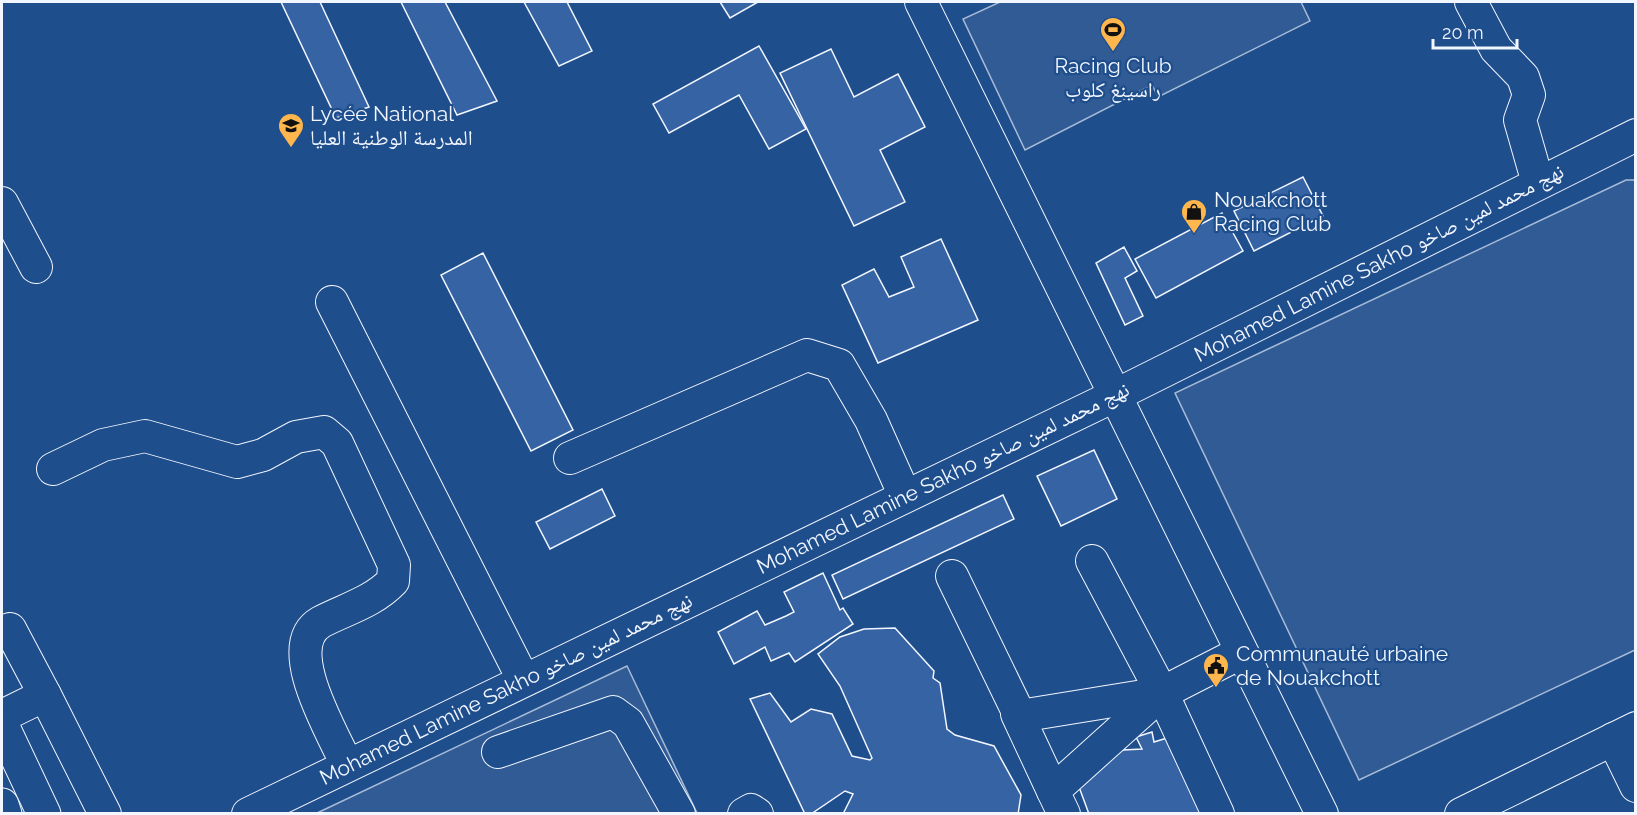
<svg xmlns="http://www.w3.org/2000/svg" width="1637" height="815" font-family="Raleway,'Noto Naskh Arabic',sans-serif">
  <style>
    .park { fill: #305b95; stroke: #a8bbd7; stroke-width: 1.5 }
    .building { fill: #3563a3; stroke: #f2f6ff; stroke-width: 1.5 }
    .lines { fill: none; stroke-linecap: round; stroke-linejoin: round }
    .minor-casing { stroke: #f2f6ff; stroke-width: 34 }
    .highway-casing { stroke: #f2f6ff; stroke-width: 35 }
    .minor { stroke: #1f4e8c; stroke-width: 32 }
    .highway { stroke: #1f4e8c; stroke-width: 33 }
    .labels { text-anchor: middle; stroke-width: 4.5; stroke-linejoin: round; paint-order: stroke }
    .poi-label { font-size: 21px; fill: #f2f6ff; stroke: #1f4e8c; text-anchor: start }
    .street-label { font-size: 21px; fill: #f2f6ff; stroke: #1f4e8c }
  </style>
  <rect width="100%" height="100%" fill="#1f4e8c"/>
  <g class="park">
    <path d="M1000,2H1301L1310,21L1158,97L1152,85L1025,150L963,19Z"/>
    <path d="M1626,180H1634L1636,183L1635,650L1359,780L1175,393Z"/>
    <path d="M627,666L697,813L315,814Z"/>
  </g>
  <g class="building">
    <path d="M281,2H320L369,107L336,118Z"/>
    <path d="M401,2H445L497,101L457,115Z"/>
    <path d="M524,2H567L592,51L559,66Z"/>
    <path d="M720,2H758L730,18Z"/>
    <path d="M759,46L806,129L769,149L739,95L669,133L653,104Z"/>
    <path d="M831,49L854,97L898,74L925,127L880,150L905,202L854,226L780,73Z"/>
    <path d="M1303,177L1323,216L1254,251L1234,211Z"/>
    <path d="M1222,213L1243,251L1156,298L1135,259Z"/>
    <path d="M941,239L978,320L878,363L842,285L874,269L889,297L914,287L901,257Z"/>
    <path d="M1124,247L1137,271L1125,278L1143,316L1125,325L1096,263Z"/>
    <path d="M483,253L573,430L531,451L441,275Z"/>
    <path d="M1094,450L1117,499L1061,526L1037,476Z"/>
    <path d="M602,489L615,516L550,549L536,522Z"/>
    <path d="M1003,495L1014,519L843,599L832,575Z"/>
    <path d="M823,573L840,610L843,608L853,624L795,662L789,653L771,661L765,647L734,664L718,632L757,611L765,625L786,616L794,612L784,592Z"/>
    <path d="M895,628L934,671L933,678L940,683L947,729L955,735L994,746L1021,795L1018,814H843L853,794L845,791L811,814H805L750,699L770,693L791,722L811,709L832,714L852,756L870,760L872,758L840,686L818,654L840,637L864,629Z"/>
    <path d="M1152,732L1154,742L1177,735L1208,814H1089L1079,787L1080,779L1123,750L1142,749L1136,737Z"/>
  </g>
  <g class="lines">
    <defs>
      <g id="minor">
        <path d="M921,2L1322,814"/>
        <path d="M1471,2L1496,49L1523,77L1529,95L1520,120L1538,183"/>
        <path d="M2,203L36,267"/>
        <path d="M332,302L523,679"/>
        <path d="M570,458L807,355L839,365L871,420L905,496"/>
        <path d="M53,469L103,445L145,436L237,462L263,455L296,437L324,432L337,443L394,565L393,581C373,602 346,609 321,622C279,646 334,735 347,765"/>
        <path d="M1092,561L1162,693L1218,814"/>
        <path d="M952,576L1020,716L1162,693L1240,653"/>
        <path d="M10,629L45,695"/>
        <path d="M1017,714L1053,791"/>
        <path d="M2,716L45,695L105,814"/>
        <path d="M1613,739L1636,786"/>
        <path d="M498,752L613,712L628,723L679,814"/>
        <path d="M248,814L1114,396L1636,135"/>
        <path d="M744,814L751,810L757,814"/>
        <path d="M1064,814L1053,791L1162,693"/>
        <path d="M1461,814L1636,728"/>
      </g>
      <g id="highway">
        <path d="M2,725L44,814"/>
        <path d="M2,805L5,814"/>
      </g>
    </defs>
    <use href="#minor" class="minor-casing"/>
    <use href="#highway" class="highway-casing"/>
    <use href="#minor" class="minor"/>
    <use href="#highway" class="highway"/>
  </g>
  <defs>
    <symbol id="stadium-pin" viewBox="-11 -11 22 30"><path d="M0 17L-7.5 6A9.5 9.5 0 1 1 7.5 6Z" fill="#ffb74d" stroke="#1f4e8c"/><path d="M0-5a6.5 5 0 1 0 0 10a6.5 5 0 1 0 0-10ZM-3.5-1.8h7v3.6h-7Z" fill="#111"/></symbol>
    <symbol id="school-pin" viewBox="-11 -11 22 30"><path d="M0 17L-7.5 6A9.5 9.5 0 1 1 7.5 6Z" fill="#ffb74d" stroke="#1f4e8c"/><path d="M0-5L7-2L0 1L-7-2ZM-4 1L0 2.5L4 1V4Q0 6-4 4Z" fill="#111"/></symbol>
    <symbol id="shop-pin" viewBox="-11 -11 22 30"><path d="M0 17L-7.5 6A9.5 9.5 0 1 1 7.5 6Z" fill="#ffb74d" stroke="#1f4e8c"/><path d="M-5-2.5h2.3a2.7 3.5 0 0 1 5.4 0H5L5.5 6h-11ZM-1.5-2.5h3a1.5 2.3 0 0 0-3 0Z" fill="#111"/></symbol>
    <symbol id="civic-pin" viewBox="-11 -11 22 30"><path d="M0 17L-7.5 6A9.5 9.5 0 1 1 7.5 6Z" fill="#ffb74d" stroke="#1f4e8c"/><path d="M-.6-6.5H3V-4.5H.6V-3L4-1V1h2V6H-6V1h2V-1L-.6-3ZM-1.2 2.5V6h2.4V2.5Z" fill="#111"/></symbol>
  </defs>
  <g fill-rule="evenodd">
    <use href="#stadium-pin" x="1098" y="15" width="30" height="40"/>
    <use href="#school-pin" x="276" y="111" width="30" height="40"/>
    <use href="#shop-pin" x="1179" y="197" width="30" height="40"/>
    <use href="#civic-pin" x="1201" y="651" width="30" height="40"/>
  </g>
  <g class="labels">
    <g class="poi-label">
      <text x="1113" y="73" text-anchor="middle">Racing Club<tspan x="1113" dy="24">راسينغ كلوب</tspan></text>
      <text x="310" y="121">Lycée National<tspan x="310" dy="24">المدرسة الوطنية العليا</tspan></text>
      <text x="1214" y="207">Nouakchott<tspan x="1214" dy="24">Racing Club</tspan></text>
      <text x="1236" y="661">Communauté urbaine<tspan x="1236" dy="24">de Nouakchott</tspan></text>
    </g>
    <g class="street-label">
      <text transform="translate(1379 263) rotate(-27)" y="7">Mohamed Lamine Sakho نهج محمد لمين صاخو</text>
      <text transform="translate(943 478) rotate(-26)" y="7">Mohamed Lamine Sakho نهج محمد لمين صاخو</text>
      <text transform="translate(506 689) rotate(-26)" y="7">Mohamed Lamine Sakho نهج محمد لمين صاخو</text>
    </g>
  </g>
  <rect width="1637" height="815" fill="none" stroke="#f2f6ff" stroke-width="6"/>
  <path d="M1433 39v9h84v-9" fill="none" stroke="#f2f6ff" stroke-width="3"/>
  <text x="1442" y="39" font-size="18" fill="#f2f6ff" stroke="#1f4e8c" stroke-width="4.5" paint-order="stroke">20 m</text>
</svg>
